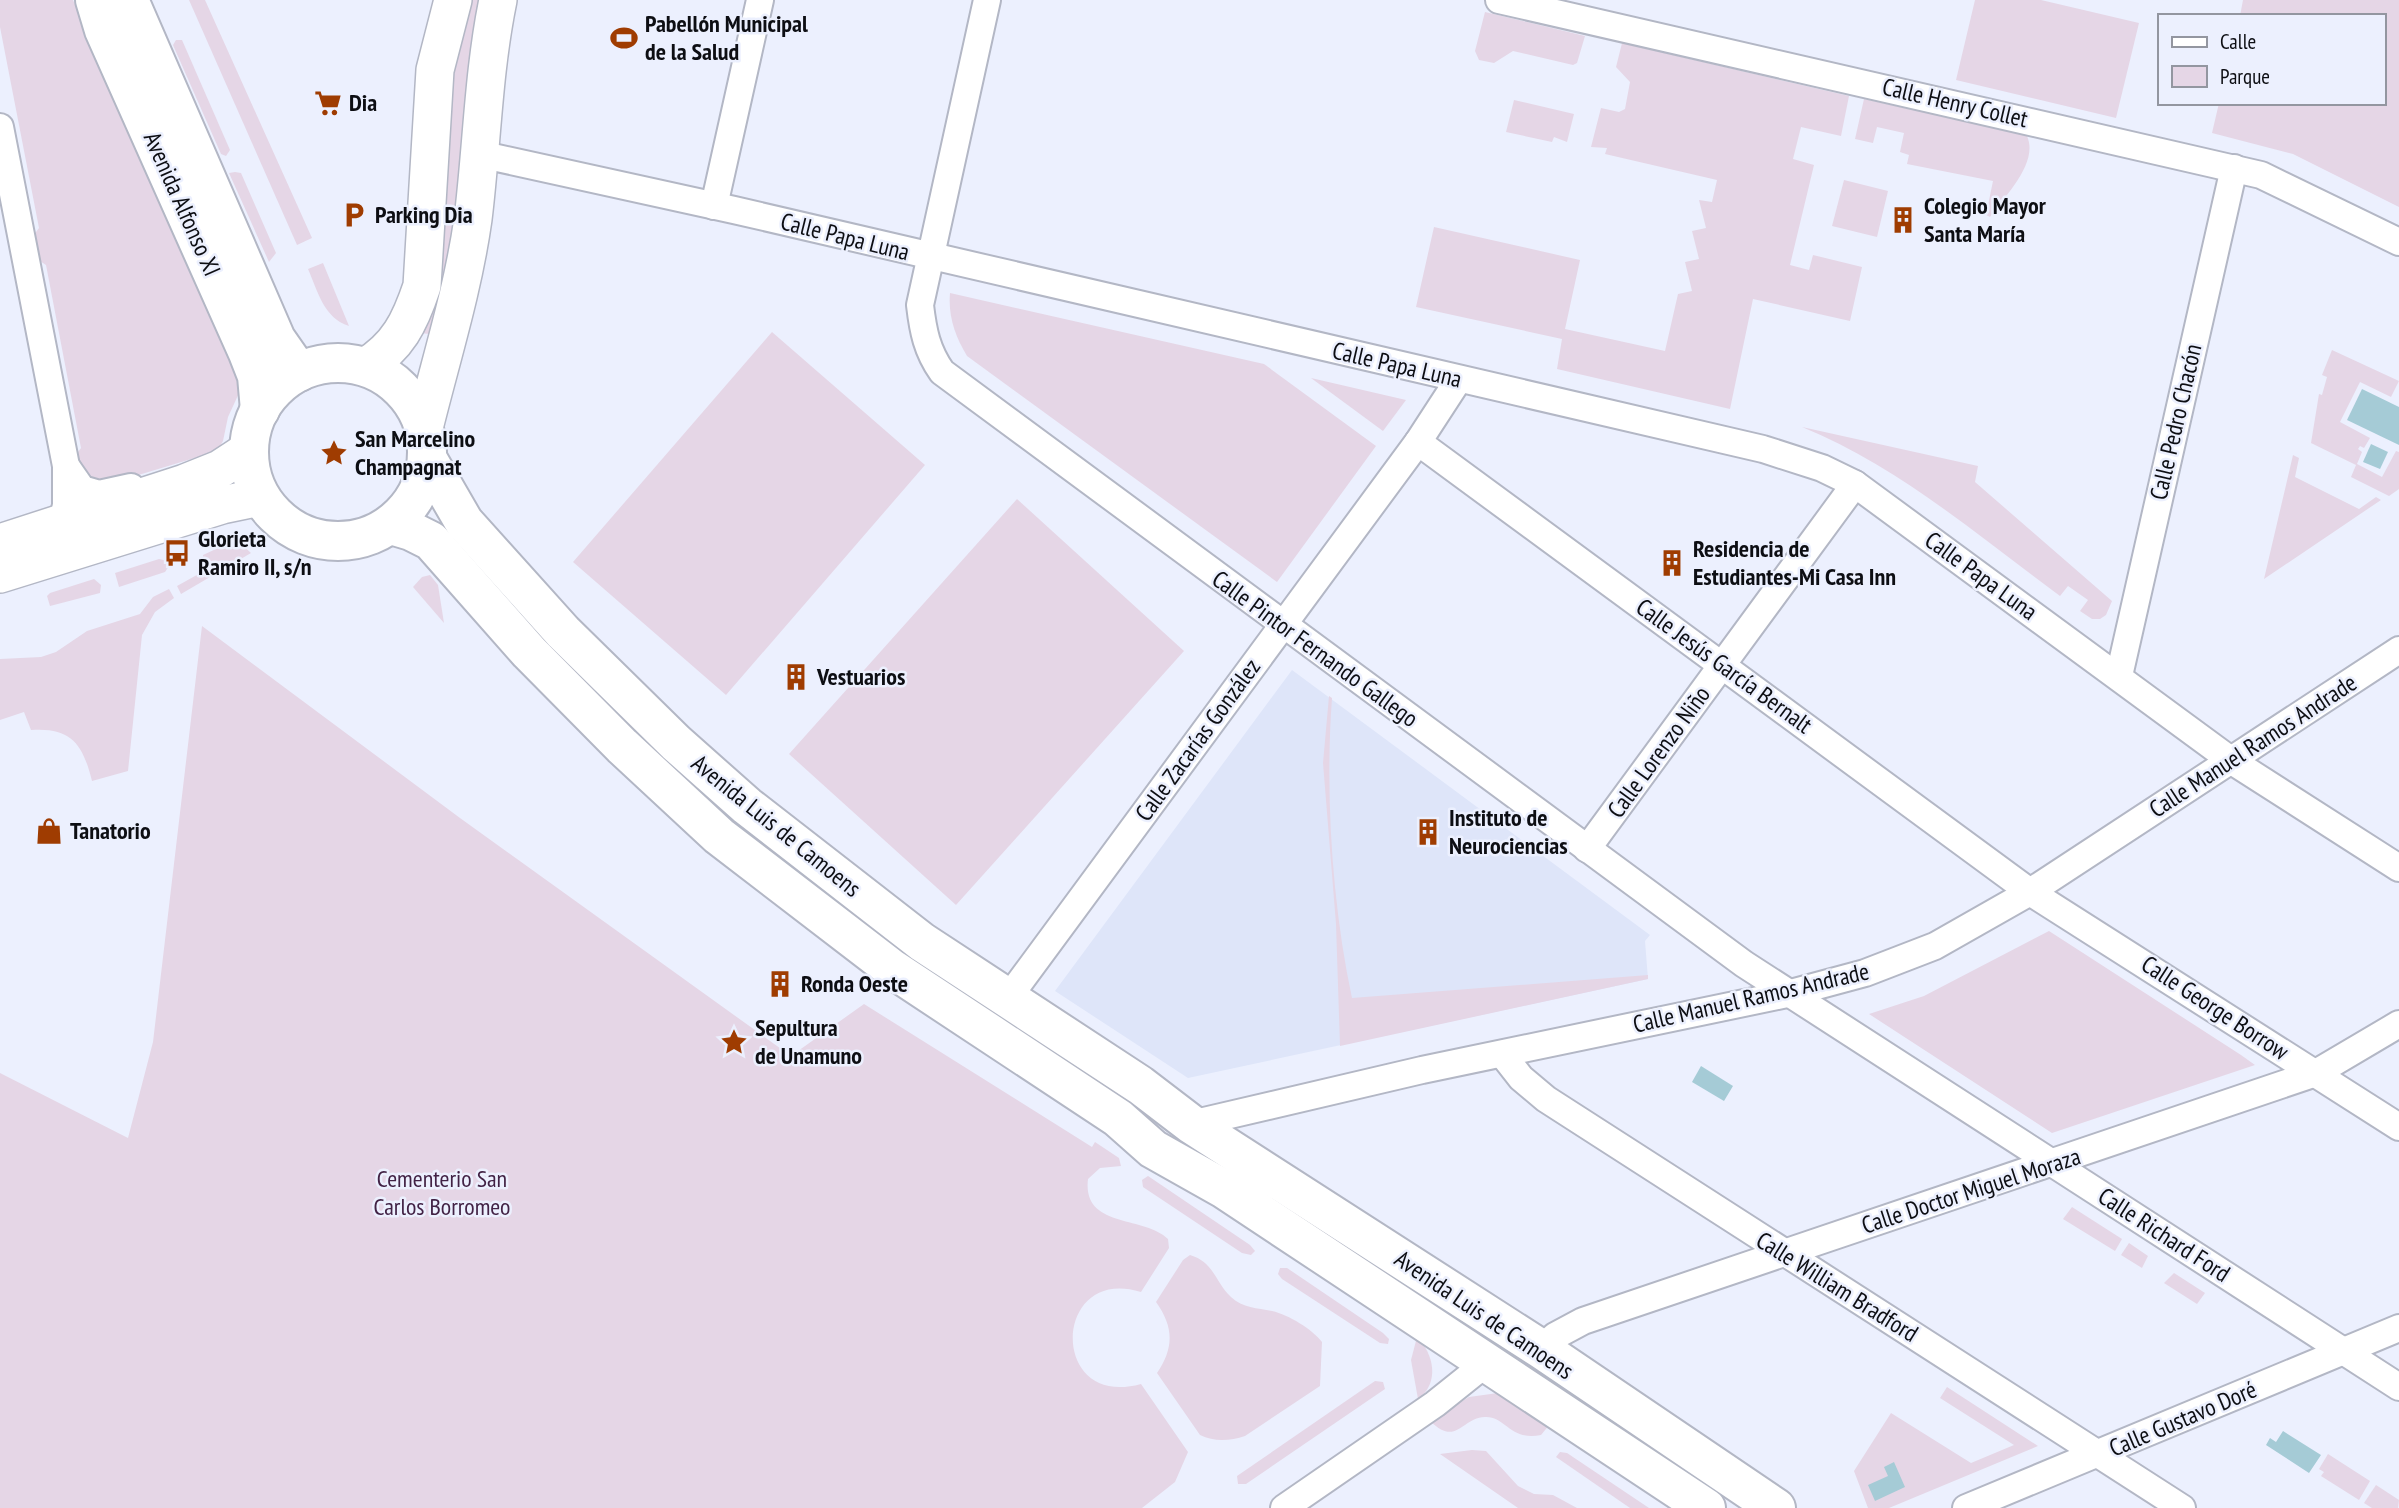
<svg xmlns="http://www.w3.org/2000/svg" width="2399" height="1508" font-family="'PT Sans Narrow',sans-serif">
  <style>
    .built { fill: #dee5f9 }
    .green { fill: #e5d6e6 }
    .water { fill: #a5cbd6 }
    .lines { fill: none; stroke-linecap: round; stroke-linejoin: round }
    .street-casing { stroke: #b3b7c5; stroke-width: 30 }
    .secondary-casing { stroke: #b3b7c5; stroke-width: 40 }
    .primary-casing { stroke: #b3b7c5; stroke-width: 42 }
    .street { stroke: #fff; stroke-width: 26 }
    .secondary { stroke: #fff; stroke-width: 37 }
    .primary { stroke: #fff; stroke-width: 38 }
    .labels { text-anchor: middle; stroke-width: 5; stroke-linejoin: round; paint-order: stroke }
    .poi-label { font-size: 24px; font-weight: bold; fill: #0d0e13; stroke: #ecf0fe; text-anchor: start }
    .street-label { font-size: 24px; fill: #0d0e13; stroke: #ecf0fe }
    .park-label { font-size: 24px; fill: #422245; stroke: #ecf0fe }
  </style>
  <rect width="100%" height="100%" fill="#ecf0fe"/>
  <path class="built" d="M1292,670L1650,935L1645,941L1648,979L1188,1078L1055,991Z"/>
  <g class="green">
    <path d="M0,0H73L239,379L240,391L228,417L223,441L219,448L211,453L99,487H94L75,456L81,448L46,265L37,259L33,236L39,228L0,27Z"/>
    <path d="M189,0H205L312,238L297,245Z"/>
    <path d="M466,0H487L461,209L438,335L420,333L443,99Z"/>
    <path d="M1975,0H2041L2139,23L2116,118L1956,80Z"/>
    <path d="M2243,0H2399V207L2293,154L2212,133L2219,103H2383V16H2240Z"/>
    <path d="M1485,12L1585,36L1577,63L1573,65L1513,51L1494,63L1479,60L1475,51Z"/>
    <path d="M176,40H182L230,150L226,156L221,154L173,45Z"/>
    <path d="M1622,43L1849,96L1841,136L1801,127L1793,159L1814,165L1790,265L1809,270L1813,255L1862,267L1850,321L1753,299L1730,409L1557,369L1562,339L1416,307L1434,227L1580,260L1565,329L1665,351L1678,294L1692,291L1685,262L1699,259L1692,231L1706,228L1699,200L1712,202L1717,180L1605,154L1607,148L1591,147L1601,108L1619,112L1625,109L1630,82L1616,67Z"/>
    <path d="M1864,99L2022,134L2027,136C2039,163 2005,196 1990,217L1986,215L1993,181L1907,164L1909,155L1900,152L1904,133L1877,127L1873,143L1855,139Z"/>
    <path d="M1514,100L1574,114L1567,142L1554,137L1552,142L1506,132Z"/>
    <path d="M235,172L241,173L276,253L269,262L229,173Z"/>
    <path d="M1844,180L1888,191L1877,237L1832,226Z"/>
    <path d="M323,263L349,326C324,318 318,292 308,269Z"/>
    <path d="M950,293L1264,364L1376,446L1277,582L967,356C955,336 948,316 950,293Z"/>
    <path d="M772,332L925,465L726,695L573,562Z"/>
    <path d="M2332,350L2399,381L2391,397L2360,382L2340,422L2370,438L2364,448L2360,446L2358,449L2362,452L2357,464L2382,477L2396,451L2399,452V489L2389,496L2351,477L2356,465L2311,443L2319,394L2322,395L2327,377L2322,375Z"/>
    <path d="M1311,378L1406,400L1383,431Z"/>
    <path d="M1802,427L1978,466L1975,482L2112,601L2106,615L2100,619H2092L2080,611L2088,600L2068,586L2060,596C1977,535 1898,466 1802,427Z"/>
    <path d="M2293,455L2299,458L2295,477L2359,509L2376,497L2381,500L2264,579Z"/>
    <path d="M1017,499L1184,651L956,905L789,754Z"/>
    <path d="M231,542H239L251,553L181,594L177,586L204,571L203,555Z"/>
    <path d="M159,559L168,561L169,566L165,572L119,587L115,573Z"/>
    <path d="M430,575L438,585L444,623L413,587L422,577Z"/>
    <path d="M94,579L101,585L100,593L50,606L47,596L50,593Z"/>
    <path d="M169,589L174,598L155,612L142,635L128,771L92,781C83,745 72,727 31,730L24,712L0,720V659L41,657L56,652L87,631L140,614L153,597Z"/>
    <path d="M202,626L460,818L791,1056L864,1004L1092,1147L1095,1142L1119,1158L1121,1166L1100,1168L1088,1179C1082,1229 1144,1215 1168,1239L1169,1248L1141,1292C1052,1264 1048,1410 1141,1384L1188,1452L1175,1482L1142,1508H0V1073L128,1138L153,1042Z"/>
    <path d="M1329,696L1332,698C1325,794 1332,904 1352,998L1648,975V979L1340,1046L1336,924L1323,763Z"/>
    <path d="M2049,931L2241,1055L2255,1065L2052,1133L1869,1014L1924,996Z"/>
    <path d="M1148,1176L1250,1245L1255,1251L1251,1255L1242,1253L1143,1187L1142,1180Z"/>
    <path d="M2072,1207L2122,1239L2115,1251L2063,1219Z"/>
    <path d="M2129,1243L2148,1256L2142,1268L2121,1255Z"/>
    <path d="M1190,1255C1214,1262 1215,1282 1231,1297C1243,1308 1257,1308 1272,1311C1289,1315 1312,1329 1322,1342L1320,1386L1245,1436C1230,1441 1214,1442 1200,1435L1157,1373C1174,1348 1174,1327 1156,1302L1183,1260Z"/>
    <path d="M1280,1268H1287L1383,1333L1389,1339L1388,1344L1380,1343L1282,1279L1278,1274Z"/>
    <path d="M2174,1273L2205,1293L2197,1304L2164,1283Z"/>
    <path d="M1417,1337C1434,1354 1440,1383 1418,1399L1411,1360Z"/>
    <path d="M1375,1381L1383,1382L1385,1389L1246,1484H1238L1237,1476Z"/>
    <path d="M1947,1387L2038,1446L1889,1508H1868L1854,1471L1891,1413L1971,1463L2014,1445L1940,1398Z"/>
    <path d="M1498,1393L1550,1424L1541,1435C1509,1441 1506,1416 1485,1417C1461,1418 1457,1447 1430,1421L1469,1397Z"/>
    <path d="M1472,1450L1486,1451L1518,1486L1534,1494L1553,1495L1577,1508H1518L1440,1454Z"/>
    <path d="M1560,1452L1567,1453L1649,1508H1630L1556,1457Z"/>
    <path d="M2328,1454L2370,1481L2359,1500L2321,1476L2324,1472L2319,1469Z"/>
    <path d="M2376,1485L2399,1500L2398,1508H2372L2364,1503Z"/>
  </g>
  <g class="water">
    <path d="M2362,389L2399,407V445L2347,420Z"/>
    <path d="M2371,444L2388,452L2380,469L2363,462Z"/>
    <path d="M1701,1066L1733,1086L1724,1101L1692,1082Z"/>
    <path d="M2283,1431L2321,1455L2309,1473L2266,1445L2270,1438L2276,1442Z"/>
    <path d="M1894,1462L1905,1487L1875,1501L1868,1485L1888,1476L1884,1467Z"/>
  </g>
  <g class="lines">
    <defs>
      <g id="street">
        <path d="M987,0L920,305C923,331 927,351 942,372L1744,964L2399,1387"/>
        <path d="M1499,0L2261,175L2399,242"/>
        <path d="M0,127L66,466V505L62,524"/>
        <path d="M479,154L734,210L1763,449L1822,468L1855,484L2232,761L2399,868"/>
        <path d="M714,206L760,0"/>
        <path d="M1418,442L2030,892L2399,1127"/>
        <path d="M66,466L82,489L99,494L131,487"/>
        <path d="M2119,676L2234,168"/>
        <path d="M1587,849L1855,484"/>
        <path d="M1008,998L1418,442L1459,379"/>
        <path d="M1503,1055L1521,1078L1546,1099L2182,1508"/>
        <path d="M1191,1124L1422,1070L1787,994L1865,973L1935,946L2030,892L2399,650"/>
        <path d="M1541,1349L1555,1336L1583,1321L2316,1073L2399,1024"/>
        <path d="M1284,1508L1435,1404L1485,1364"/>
        <path d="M1966,1508L2399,1328"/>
      </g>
      <g id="secondary">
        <path d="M365,367C398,347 410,322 422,286L435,70L453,0"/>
        <path d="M424,428C441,359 463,290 473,219C482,146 483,73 498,0"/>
        <path d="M0,543L185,483L220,469L249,450"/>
        <path d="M0,574L222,505L260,497"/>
      </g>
      <g id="primary">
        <path d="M95,0L104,30L248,353L257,376L260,410"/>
        <path d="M129,0L276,339L299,372"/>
        <circle cx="338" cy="452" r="89"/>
        <path d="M427,458L464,522L563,632L676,743L747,806L922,942L1140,1085L1191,1124L1541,1349L1776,1508"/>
        <path d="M391,525L411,531L431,541L529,652L622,746L719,836L891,968L1118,1118L1153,1149L1224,1189L1706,1508"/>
      </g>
    </defs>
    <use href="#street" class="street-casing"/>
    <use href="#secondary" class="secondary-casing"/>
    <use href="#primary" class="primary-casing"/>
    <use href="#street" class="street"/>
    <use href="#secondary" class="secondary"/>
    <use href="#primary" class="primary"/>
  </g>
  <defs>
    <symbol id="stadium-bare" viewBox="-9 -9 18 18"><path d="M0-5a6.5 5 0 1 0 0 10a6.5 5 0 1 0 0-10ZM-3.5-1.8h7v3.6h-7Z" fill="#9f3c01" stroke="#ecf0fe" stroke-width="2.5" paint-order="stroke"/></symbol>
    <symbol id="supermarket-bare" viewBox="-9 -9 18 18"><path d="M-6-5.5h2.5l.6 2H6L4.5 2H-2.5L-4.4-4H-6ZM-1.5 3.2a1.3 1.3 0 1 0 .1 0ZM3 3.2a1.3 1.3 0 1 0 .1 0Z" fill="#9f3c01" stroke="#ecf0fe" stroke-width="2.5" paint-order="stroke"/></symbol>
    <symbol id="parking-bare" viewBox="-9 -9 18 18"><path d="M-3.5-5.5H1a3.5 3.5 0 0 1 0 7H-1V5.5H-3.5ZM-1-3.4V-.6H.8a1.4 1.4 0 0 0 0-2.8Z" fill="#9f3c01" stroke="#ecf0fe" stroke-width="2.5" paint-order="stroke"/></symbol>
    <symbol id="building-bare" viewBox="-9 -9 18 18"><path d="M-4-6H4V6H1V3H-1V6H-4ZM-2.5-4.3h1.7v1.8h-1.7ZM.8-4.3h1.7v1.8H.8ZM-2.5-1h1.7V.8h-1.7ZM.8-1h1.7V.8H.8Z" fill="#9f3c01" stroke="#ecf0fe" stroke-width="2.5" paint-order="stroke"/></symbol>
    <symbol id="sight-bare" viewBox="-9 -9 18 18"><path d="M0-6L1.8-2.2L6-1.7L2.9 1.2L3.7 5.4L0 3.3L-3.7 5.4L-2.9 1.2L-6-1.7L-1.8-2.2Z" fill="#9f3c01" stroke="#ecf0fe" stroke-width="2.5" paint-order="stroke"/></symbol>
    <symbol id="bus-bare" viewBox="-9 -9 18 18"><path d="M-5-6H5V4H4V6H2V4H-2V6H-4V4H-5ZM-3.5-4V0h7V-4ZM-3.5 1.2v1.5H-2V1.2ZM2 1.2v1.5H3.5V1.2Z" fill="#9f3c01" stroke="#ecf0fe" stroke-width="2.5" paint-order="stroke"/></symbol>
    <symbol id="shop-bare" viewBox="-9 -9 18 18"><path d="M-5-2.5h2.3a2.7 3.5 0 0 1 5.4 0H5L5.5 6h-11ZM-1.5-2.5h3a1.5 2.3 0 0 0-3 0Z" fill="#9f3c01" stroke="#ecf0fe" stroke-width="2.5" paint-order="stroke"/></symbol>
  </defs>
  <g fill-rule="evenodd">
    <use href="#stadium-bare" x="605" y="19" width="38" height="38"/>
    <use href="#supermarket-bare" x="309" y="84" width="38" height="38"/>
    <use href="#parking-bare" x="335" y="196" width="38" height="38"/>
    <use href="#building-bare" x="1884" y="201" width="38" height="38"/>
    <use href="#sight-bare" x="315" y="434" width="38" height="38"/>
    <use href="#bus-bare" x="158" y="534" width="38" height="38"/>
    <use href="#building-bare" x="1653" y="544" width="38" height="38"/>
    <use href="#building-bare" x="777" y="658" width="38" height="38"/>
    <use href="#shop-bare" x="30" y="812" width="38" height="38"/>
    <use href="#building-bare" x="1409" y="813" width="38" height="38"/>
    <use href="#building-bare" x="761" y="965" width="38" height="38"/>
    <use href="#sight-bare" x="715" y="1023" width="38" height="38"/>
  </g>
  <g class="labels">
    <g class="poi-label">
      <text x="645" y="32">Pabellón Municipal<tspan x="645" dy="28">de la Salud</tspan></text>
      <text x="349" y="111">Dia</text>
      <text x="1924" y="214">Colegio Mayor<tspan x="1924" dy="28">Santa María</tspan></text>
      <text x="375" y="223">Parking Dia</text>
      <text x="355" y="447">San Marcelino<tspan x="355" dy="28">Champagnat</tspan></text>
      <text x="198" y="547">Glorieta<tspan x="198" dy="28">Ramiro II, s/n</tspan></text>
      <text x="1693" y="557">Residencia de<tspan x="1693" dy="28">Estudiantes-Mi Casa Inn</tspan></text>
      <text x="817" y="685">Vestuarios</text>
      <text x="1449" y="826">Instituto de<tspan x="1449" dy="28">Neurociencias</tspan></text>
      <text x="70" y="839">Tanatorio</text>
      <text x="801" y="992">Ronda Oeste</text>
      <text x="755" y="1036">Sepultura<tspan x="755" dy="28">de Unamuno</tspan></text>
    </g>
    <g class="street-label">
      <text transform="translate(1955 103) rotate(13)" y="8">Calle Henry Collet</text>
      <text transform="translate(182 204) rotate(66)" y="8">Avenida Alfonso XI</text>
      <text transform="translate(845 237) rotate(14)" y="8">Calle Papa Luna</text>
      <text transform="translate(1397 365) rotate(13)" y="8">Calle Papa Luna</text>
      <text transform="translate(2176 422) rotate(-77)" y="8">Calle Pedro Chacón</text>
      <text transform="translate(1981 576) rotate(36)" y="8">Calle Papa Luna</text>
      <text transform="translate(1315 649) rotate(36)" y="8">Calle Pintor Fernando Gallego</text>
      <text transform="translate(1724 666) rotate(36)" y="8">Calle Jesús García Bernalt</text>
      <text transform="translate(1198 740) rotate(-54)" y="8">Calle Zacarías González</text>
      <text transform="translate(2253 746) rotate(-33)" y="8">Calle Manuel Ramos Andrade</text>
      <text transform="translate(1659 752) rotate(-54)" y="8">Calle Lorenzo Niño</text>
      <text transform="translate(776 826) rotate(39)" y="8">Avenida Luis de Camoens</text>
      <text transform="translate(1751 998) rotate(-13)" y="8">Calle Manuel Ramos Andrade</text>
      <text transform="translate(2215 1008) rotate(33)" y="8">Calle George Borrow</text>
      <text transform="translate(1971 1191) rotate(-18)" y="8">Calle Doctor Miguel Moraza</text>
      <text transform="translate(2164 1235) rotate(33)" y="8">Calle Richard Ford</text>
      <text transform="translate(1837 1287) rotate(32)" y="8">Calle William Bradford</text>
      <text transform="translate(1484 1315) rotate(34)" y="8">Avenida Luis de Camoens</text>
      <text transform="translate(2183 1419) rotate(-23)" y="8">Calle Gustavo Doré</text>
    </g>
    <g class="park-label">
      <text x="442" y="1187">Cementerio San<tspan x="442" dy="28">Carlos Borromeo</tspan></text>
    </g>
  </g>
  <rect x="2158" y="14" width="228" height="91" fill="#ecf0fe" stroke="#9396a0" stroke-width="2"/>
  <rect x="2172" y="37" width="35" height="10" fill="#ffffff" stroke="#9396a0" stroke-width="2"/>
  <text x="2220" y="49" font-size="21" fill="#0d0e13">Calle</text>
  <rect x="2172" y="66" width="35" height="21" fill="#e5d6e6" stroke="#9396a0" stroke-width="2"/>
  <text x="2220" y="84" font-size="21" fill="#0d0e13">Parque</text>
</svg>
